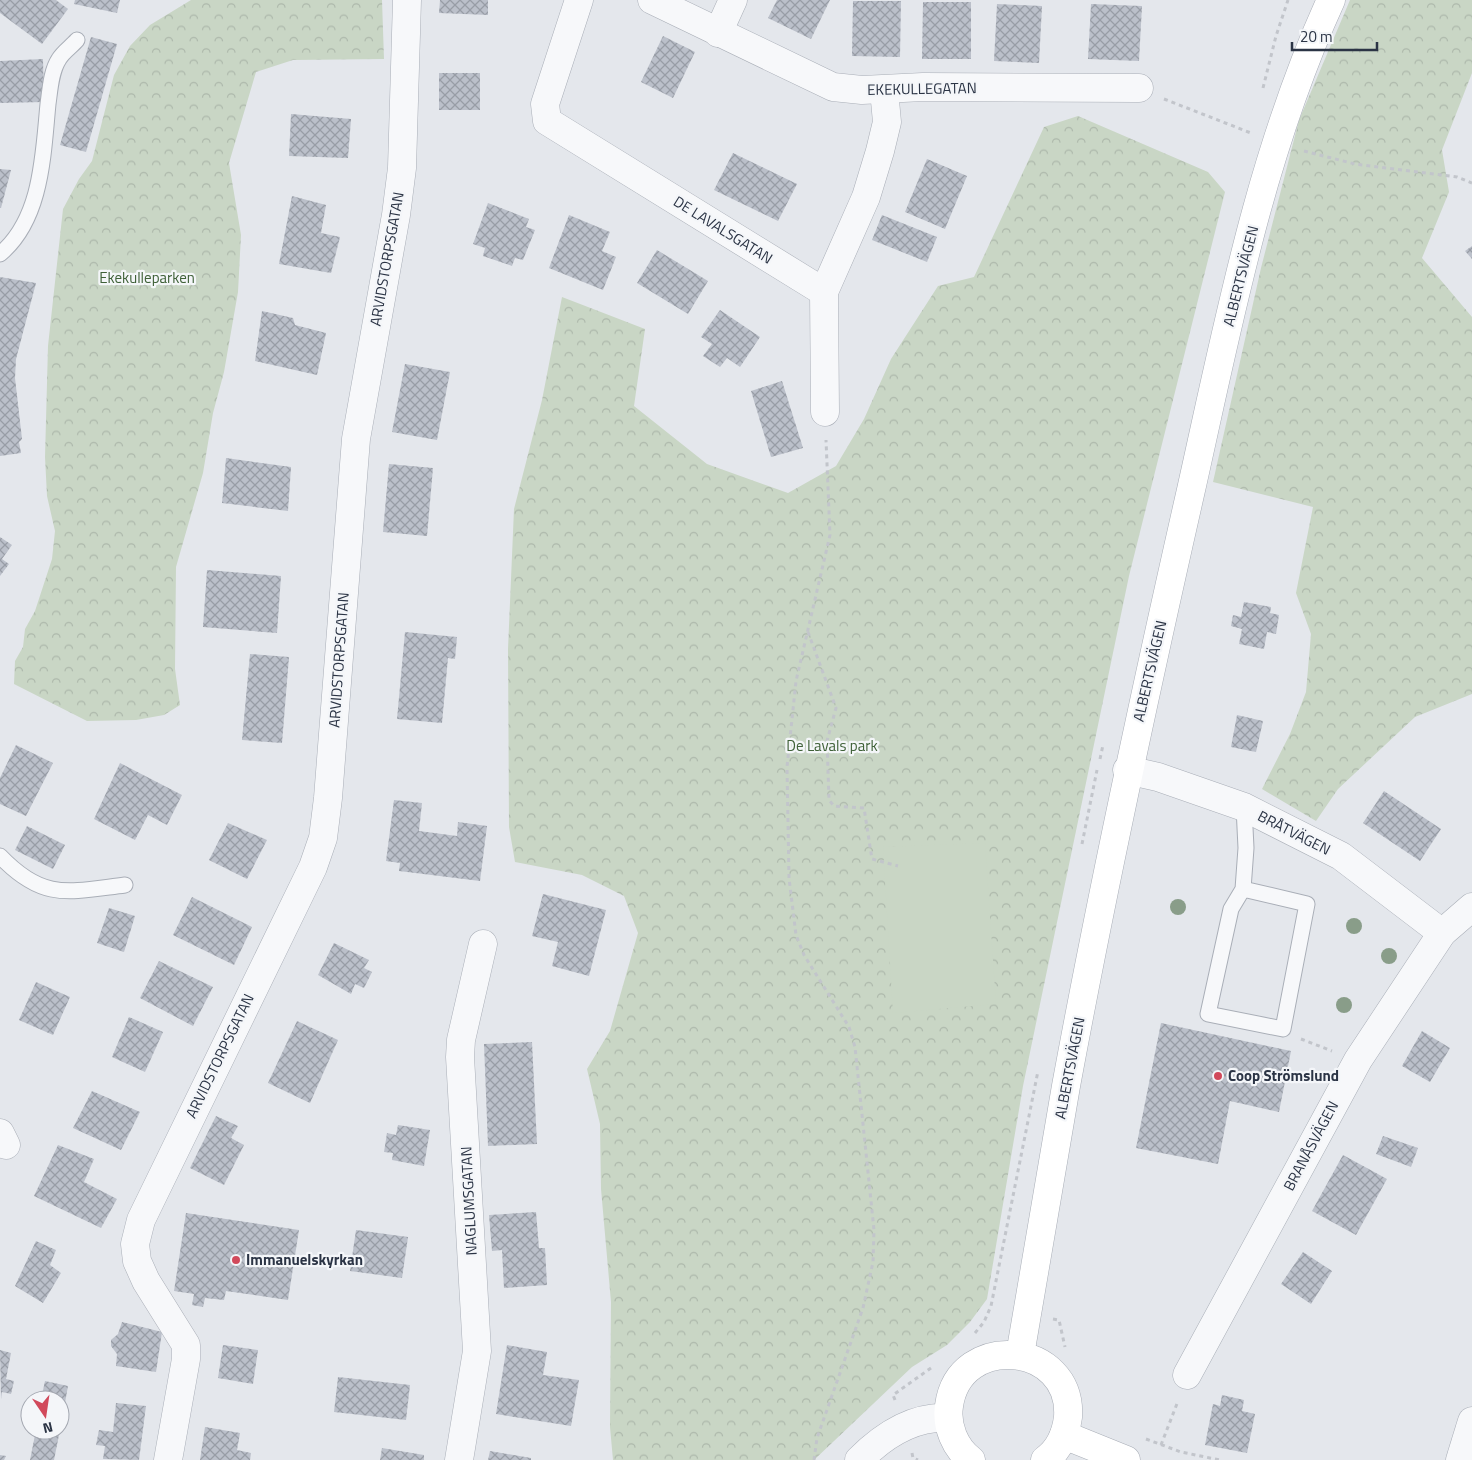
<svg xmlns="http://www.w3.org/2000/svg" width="1472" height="1460" font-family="'Titillium Web',sans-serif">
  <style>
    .park { fill: url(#park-crowns) }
    .pitch { fill: #c9d6c5 }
    .building { fill: url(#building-cross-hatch) }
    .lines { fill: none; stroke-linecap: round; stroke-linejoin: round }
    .lane-casing { stroke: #a9aeb7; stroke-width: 17 }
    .street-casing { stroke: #a9aeb7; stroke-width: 29 }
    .secondary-casing { stroke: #a9aeb7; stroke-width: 29 }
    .path { stroke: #c2c5cb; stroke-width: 3; stroke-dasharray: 4 4; stroke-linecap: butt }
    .lane { stroke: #f7f8fa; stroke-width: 15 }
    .street { stroke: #f7f8fa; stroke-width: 28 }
    .secondary { stroke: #fff; stroke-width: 28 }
    .tree { fill: #899d89 }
    .poi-dot { fill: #d1495b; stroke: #f4f6f9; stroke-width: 2 }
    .labels { text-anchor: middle; stroke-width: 4.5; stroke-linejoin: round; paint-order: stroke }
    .street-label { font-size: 15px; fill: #2b3445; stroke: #f4f6f9 }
    .park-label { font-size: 15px; fill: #3f6138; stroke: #f4f6f9 }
    .poi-label { font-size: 15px; font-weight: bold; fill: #2b3445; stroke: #f4f6f9; text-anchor: start }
  </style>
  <defs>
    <pattern id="park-crowns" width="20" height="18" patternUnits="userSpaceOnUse" patternTransform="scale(1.25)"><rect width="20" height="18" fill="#c9d6c5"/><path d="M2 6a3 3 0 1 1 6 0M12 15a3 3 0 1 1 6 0" fill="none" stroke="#adb8ab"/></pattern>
    <pattern id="building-cross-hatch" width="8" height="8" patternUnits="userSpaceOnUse" patternTransform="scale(1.25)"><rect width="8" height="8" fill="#bbc0ca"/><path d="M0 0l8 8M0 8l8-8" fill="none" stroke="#989da6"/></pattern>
  </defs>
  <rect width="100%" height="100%" fill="#e4e7ec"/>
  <g class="park">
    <path d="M191,0H382L384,59L293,60L256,72L229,163L241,235L238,292L224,372L213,413L203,473L176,567L175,669L180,705L164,715L136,720L87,721L14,684L15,661L23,647L25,629L35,611L52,559L55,531L47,496L45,457L48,346L63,209L79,179L92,161L114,75L130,46L150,25Z"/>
    <path d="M1350,0H1472V73L1442,150L1449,192L1422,258L1472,317V694L1415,717L1338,789L1316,821L1262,789L1290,734L1306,692L1311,634L1296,593L1313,507L1213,482L1261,268L1299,120Z"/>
    <path d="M1078,116L1208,172L1225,192L1129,576L1023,1086L987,1299L970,1322L947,1345L912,1367L814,1460H613L610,1427L611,1302L601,1189L600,1124L587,1069L610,1031L638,933L624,896L582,875L515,862L509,827L508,649L514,509L542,400L562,297L645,329L634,406L707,464L788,493L836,466L864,419L891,359L938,286L974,277L1044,127Z"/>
  </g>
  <path class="pitch" d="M985,843L996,1004L893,1013L883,847Z"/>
  <g class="building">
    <path d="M0,0H56L68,9L42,44L0,13Z"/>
    <path d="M75,0H120L117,13L74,4Z"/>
    <path d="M440,0H488V15L439,13Z"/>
    <path d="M777,0H830L811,39L768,18Z"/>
    <path d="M853,1H901L900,57L852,56Z"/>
    <path d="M923,2H971V59H922Z"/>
    <path d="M997,4L1042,6L1039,63L994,61Z"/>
    <path d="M1091,4L1142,6L1139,61L1088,59Z"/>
    <path d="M663,36L695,52L673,98L641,82Z"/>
    <path d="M91,37L117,44L86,152L60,145Z"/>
    <path d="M43,59L44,102L0,103V61Z"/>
    <rect x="439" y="73" width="41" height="37"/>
    <path d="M291,114L351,119L348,158L289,156Z"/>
    <path d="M733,153L797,184L778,221L714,190Z"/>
    <path d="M927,159L967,176L945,229L905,212Z"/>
    <path d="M0,169L11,170L1,208H0Z"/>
    <path d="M292,196L326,205L321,233L340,237L331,273L279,264Z"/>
    <path d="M488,203L529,219L526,227L535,230L523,260L515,258L512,266L483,256L485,248L473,244Z"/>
    <path d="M569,215L610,232L602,251L616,257L603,290L549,268Z"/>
    <path d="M882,215L937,237L927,262L872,240Z"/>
    <path d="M1472,246V259L1465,251Z"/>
    <path d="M657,250L708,281L688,314L637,283Z"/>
    <path d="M0,277L36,283L16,359L15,378L22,439L19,442L21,453L0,456Z"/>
    <path d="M720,310L760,337L740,367L727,358L720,367L703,356L712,344L701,337Z"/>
    <path d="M262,311L293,318L295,325L326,333L317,375L255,361Z"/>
    <path d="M405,364L450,372L437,440L392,432Z"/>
    <path d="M782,381L803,448L771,457L751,391Z"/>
    <path d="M226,458L291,467L288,511L222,503Z"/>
    <path d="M389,464L433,468L427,536L383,532Z"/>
    <path d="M0,537L12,545L2,559L9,564L0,576Z"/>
    <path d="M207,570L281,576L277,633L203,627Z"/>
    <path d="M1244,602L1271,607L1270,613L1279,615L1276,634L1267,632L1264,649L1239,644L1242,629L1231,626L1233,615L1241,617Z"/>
    <path d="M405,632L457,637L455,659L448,658L442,723L397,719Z"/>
    <path d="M250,654L289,657L282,743L242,740Z"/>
    <path d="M1237,715L1263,721L1256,752L1231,747Z"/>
    <path d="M16,745L53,763L26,816L0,804V778Z"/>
    <path d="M120,763L182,795L167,825L148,815L135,840L94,819Z"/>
    <path d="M1384,791L1441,829L1420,861L1363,823Z"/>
    <path d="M394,800L422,803L419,831L457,836L458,822L487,826L480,881L399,871L400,863L386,861Z"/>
    <path d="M228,823L267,840L247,879L209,860Z"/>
    <path d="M27,826L65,845L53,869L15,850Z"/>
    <path d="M543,894L606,910L589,976L552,966L558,942L532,936Z"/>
    <path d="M192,897L252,927L234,965L173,935Z"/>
    <path d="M109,908L135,916L124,952L97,943Z"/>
    <path d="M334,943L369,960L364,968L372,972L364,988L355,984L351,994L318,975Z"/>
    <path d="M159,961L213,987L193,1026L140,998Z"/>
    <path d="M36,982L70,997L53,1035L19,1020Z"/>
    <path d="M129,1017L163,1032L145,1072L112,1057Z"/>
    <path d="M297,1021L338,1040L310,1103L268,1083Z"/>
    <path d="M1161,1023L1291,1051L1279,1112L1230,1101L1218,1164L1136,1148Z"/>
    <path d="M1422,1031L1450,1048L1430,1082L1402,1066Z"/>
    <path d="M532,1042L537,1144L488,1146L484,1044Z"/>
    <path d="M92,1091L140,1112L121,1150L73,1128Z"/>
    <path d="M216,1116L238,1126L231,1138L244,1145L224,1185L190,1168Z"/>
    <path d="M398,1125L430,1130L424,1166L392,1160L393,1153L384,1152L387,1133L396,1135Z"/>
    <path d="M1383,1136L1418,1148L1411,1167L1376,1154Z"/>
    <path d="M58,1145L94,1159L84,1182L117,1199L101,1228L34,1196Z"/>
    <path d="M1343,1155L1387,1179L1356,1235L1312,1211Z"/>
    <path d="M536,1212L539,1248H545L547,1285L504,1288L502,1250L492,1251L489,1215Z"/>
    <path d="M186,1213L299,1230L288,1300L226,1291L224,1300L205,1298L203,1307L192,1305L194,1294L174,1291Z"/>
    <path d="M356,1230L408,1237L402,1278L350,1271Z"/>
    <path d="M36,1241L56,1250L50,1265L61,1273L43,1303L15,1286Z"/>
    <path d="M1303,1252L1332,1271L1311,1304L1281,1284Z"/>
    <path d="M122,1322L162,1332L156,1372L116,1366L117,1354L111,1346V1340L118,1334Z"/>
    <path d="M223,1345L258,1350L253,1384L218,1378Z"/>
    <path d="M507,1345L547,1352L543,1375L579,1380L571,1426L496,1414Z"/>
    <path d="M0,1350L11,1353L6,1379L14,1381L11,1394L2,1392L1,1399Z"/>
    <path d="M338,1377L410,1385L406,1420L334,1412Z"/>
    <path d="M45,1381L68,1386L61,1425L60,1400H41Z"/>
    <path d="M1222,1395L1244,1400L1242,1411L1255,1414L1247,1453L1205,1445L1213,1404L1220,1406Z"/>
    <path d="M116,1403L146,1406L139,1460L103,1459L105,1446L96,1445L99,1430L113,1432Z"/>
    <path d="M205,1427L240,1433L237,1450L251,1453L250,1460H200Z"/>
    <path d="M36,1430H60L54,1460H30Z"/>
    <path d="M382,1448L424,1455V1460H380Z"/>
    <path d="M490,1451L531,1458V1460H488Z"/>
    <path d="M0,1455L6,1456L4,1460H0Z"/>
  </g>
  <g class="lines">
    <defs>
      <g id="lane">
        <path d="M0,254C42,219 43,155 48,104C50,90 51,71 59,59C63,52 72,46 77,40"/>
        <path d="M0,856C43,901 68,892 125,885"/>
        <path d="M1243,889L1231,909L1208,1014L1283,1029L1307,904L1243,889L1246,848L1244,807"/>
      </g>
      <g id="street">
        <path d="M579,0L545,104L547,121L824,292"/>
        <path d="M652,0L833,87L862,90L923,87L1139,88"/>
        <path d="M718,33L733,0"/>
        <path d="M825,412L824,292L866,197L880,151L887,122L884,90"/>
        <path d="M1127,770L1158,777L1244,807L1341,856L1442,933"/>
        <path d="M0,1133L6,1145"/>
        <path d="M1187,1375L1358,1060L1442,933L1472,907"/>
        <path d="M168,1460L186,1359V1345L146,1281L137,1261L135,1244L141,1220L313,867L323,838L328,798L356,439L396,215L402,168L407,0"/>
        <path d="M459,1460L477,1351L460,1057L461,1040L483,944"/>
        <path d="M859,1460C884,1435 913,1416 948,1418"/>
        <path d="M1460,1460L1472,1421"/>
      </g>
      <g id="secondary">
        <path d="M1020,1355C1036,1265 1050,1175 1066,1086C1103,886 1146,688 1191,490C1228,325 1260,155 1331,0"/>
        <path d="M1064,1435L1126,1460"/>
        <path d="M971,1460C955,1448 946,1426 949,1406C959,1331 1073,1342 1068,1417C1066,1434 1059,1450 1045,1460"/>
      </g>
    </defs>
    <use href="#lane" class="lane-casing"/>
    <use href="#street" class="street-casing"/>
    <use href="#secondary" class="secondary-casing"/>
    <g class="path">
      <path d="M1263,88L1276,36L1288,0"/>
      <path d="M1164,99L1251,133"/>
      <path d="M1304,151L1355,164L1457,177L1472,183"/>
      <path d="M808,632L836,708L827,741L829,800L834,806L864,808L872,859L898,866"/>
      <path d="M1100,759L1103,745"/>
      <path d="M1082,844L1097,770"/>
      <path d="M1301,1039L1332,1051"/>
      <path d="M1053,1319L1059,1320L1065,1347"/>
      <path d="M975,1333L984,1322L991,1306L1038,1071"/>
      <path d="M895,1400L893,1395L931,1368"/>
      <path d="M1146,1439L1181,1452L1220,1460"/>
      <path d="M1161,1445L1178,1401"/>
      <path d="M912,1453L913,1458L918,1460"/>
      <path d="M814,1460L817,1438L863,1308L873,1262L874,1230L855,1047L849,1027L804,955L796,935L789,878L787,767L796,681L830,535L826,440"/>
    </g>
    <use href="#lane" class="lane"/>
    <use href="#street" class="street"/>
    <use href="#secondary" class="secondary"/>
  </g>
  <g class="tree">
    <circle cx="1178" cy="907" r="8"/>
    <circle cx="1354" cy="926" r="8"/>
    <circle cx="1389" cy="956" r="8"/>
    <circle cx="1344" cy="1005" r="8"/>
  </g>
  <g class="poi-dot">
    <circle cx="1218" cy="1076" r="5"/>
    <circle cx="236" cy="1260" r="5"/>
  </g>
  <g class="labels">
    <g class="street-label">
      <text transform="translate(922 89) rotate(-1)" y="5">EKEKULLEGATAN</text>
      <text transform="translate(723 230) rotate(32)" y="5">DE LAVALSGATAN</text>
      <text transform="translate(387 259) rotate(-80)" y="5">ARVIDSTORPSGATAN</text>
      <text transform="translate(1241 276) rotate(-76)" y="5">ALBERTSVÄGEN</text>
      <text transform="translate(339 660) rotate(-86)" y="5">ARVIDSTORPSGATAN</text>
      <text transform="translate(1150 671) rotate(-77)" y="5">ALBERTSVÄGEN</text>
      <text transform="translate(1294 833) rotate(27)" y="5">BRÅTVÄGEN</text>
      <text transform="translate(220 1056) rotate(-64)" y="5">ARVIDSTORPSGATAN</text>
      <text transform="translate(1070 1068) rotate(-79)" y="5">ALBERTSVÄGEN</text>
      <text transform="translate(1311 1146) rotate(-62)" y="5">BRANÅSVÄGEN</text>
      <text transform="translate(469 1201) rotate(-93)" y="5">NAGLUMSGATAN</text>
    </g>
    <g class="park-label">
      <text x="147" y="283">Ekekulleparken</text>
      <text x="832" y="751">De Lavals park</text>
    </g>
    <g class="poi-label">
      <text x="1228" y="1081">Coop Strömslund</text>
      <text x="246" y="1265">Immanuelskyrkan</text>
    </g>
  </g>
  <g transform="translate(45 1415) rotate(167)"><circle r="24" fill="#f4f6f9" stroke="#a4a8b1"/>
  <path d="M0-4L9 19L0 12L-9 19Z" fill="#d1495b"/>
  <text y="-8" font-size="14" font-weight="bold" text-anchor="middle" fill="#2b3445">N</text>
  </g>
  <path d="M1292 42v8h85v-8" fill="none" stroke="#2b3445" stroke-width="2.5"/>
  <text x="1300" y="42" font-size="15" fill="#2b3445" stroke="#f4f6f9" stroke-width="4" paint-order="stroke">20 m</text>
</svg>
